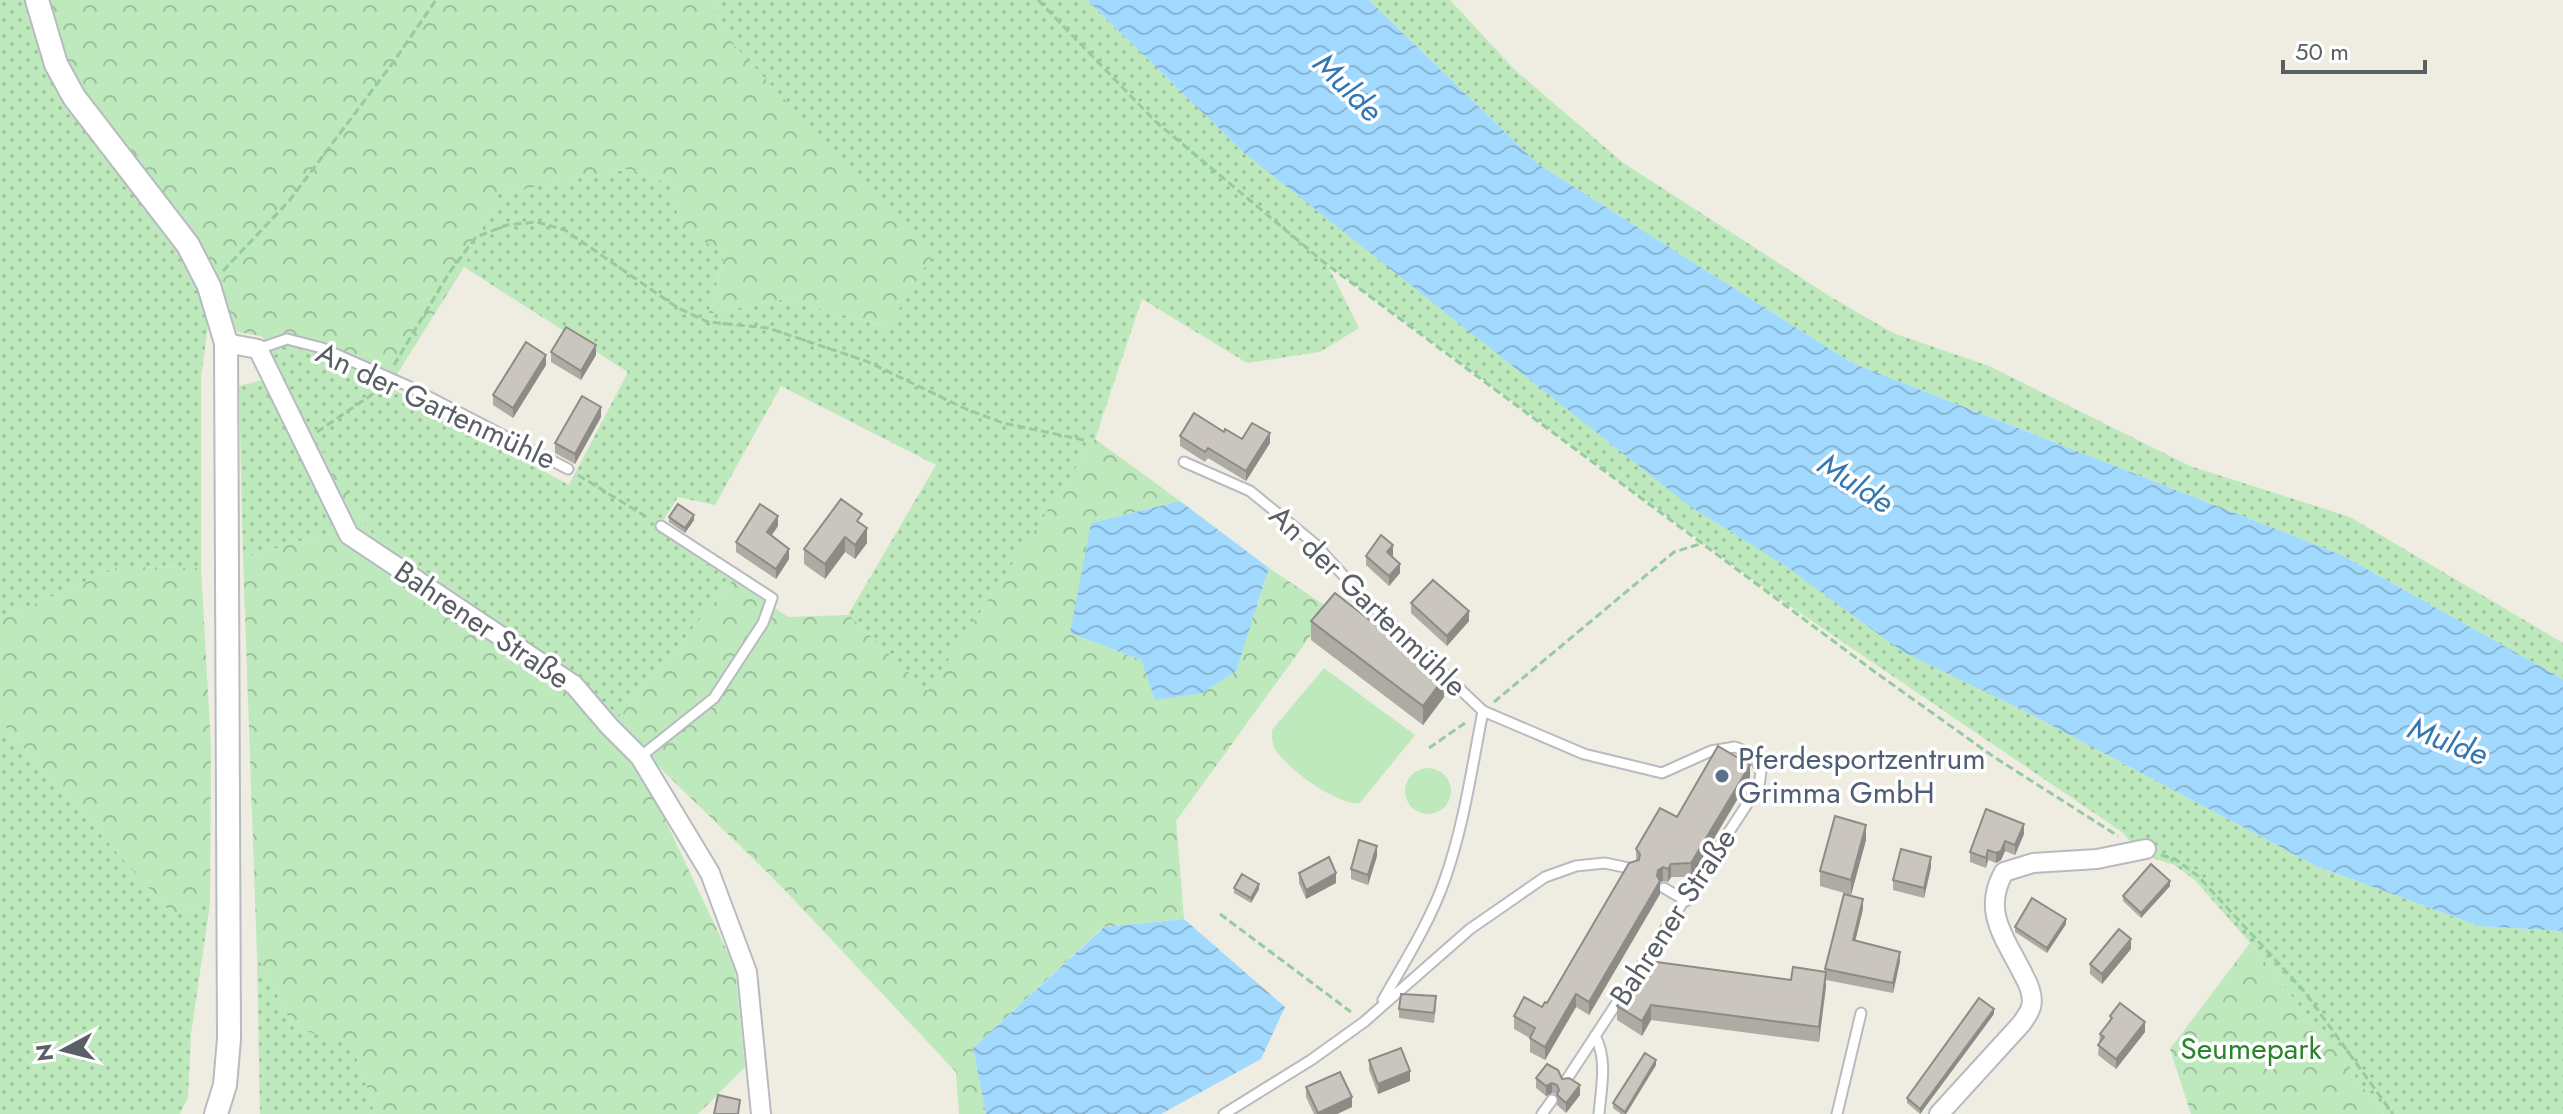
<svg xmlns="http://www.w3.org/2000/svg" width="2563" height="1114" font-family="Jost,sans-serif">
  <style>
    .grass { fill: url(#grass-dots) }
    .forest { fill: url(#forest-crowns) }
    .garden { fill: #bde9bc }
    .water { fill: url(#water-waves) }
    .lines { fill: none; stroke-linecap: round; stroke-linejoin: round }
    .service-casing { stroke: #b7bbc0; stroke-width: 13 }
    .minor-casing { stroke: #b7bbc0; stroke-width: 22 }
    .tertiary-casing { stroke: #b7bbc0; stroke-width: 26 }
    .path { stroke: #94cba1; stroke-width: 3; stroke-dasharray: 8 4; stroke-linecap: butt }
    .service { stroke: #fff; stroke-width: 9 }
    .minor { stroke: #fff; stroke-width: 18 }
    .tertiary { stroke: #fff; stroke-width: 22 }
    .wall { fill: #aeaaa4 }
    .shaded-wall { fill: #8d8b86 }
    .building { fill: #cac6bf; stroke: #8d8b86; stroke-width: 2 }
    .service-dot { fill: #5c6f8a; stroke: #fff; stroke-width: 3 }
    .labels { text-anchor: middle; stroke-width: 7; stroke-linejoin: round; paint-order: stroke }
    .street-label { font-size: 30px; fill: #5a5f65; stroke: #fff }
    .service-label { font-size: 30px; fill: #4e5e75; stroke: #fff; text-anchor: start }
    .park-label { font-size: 30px; fill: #2b832b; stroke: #fff }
    .water-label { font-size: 32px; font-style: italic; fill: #3276b2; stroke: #fff }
  </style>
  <defs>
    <pattern id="grass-dots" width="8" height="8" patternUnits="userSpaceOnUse" patternTransform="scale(2)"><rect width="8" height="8" fill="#bde9bc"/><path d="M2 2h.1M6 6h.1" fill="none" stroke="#9dc09c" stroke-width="1.8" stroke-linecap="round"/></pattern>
    <pattern id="forest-crowns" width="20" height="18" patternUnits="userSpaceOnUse" patternTransform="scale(2)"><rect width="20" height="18" fill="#bde9bc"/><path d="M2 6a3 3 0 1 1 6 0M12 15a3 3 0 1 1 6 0" fill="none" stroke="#9dc09c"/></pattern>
    <pattern id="water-waves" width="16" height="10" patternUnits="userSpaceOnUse" patternTransform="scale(2)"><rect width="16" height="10" fill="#a2daff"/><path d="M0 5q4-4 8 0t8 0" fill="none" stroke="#87b4d2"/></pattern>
  </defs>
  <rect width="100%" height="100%" fill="#efece2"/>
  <g class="grass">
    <path d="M0,0H28L195,276L209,318L201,378V568L119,567L0,619Z"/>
    <path d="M714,0H1087L1243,152L2015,706L2316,866L2479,926L2563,931V1114H2384L2250,943L2195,880L2174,865L2141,854L2122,832L1772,594L1327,264L1359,328L1320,352L1247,363L1142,299L1095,439L928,692L848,615L936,465L781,386L715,505L678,497L657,530L733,580L614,723L582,682L369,531L324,451L332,532L243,558L239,386L280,375L262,335L328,358L389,387L569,485L628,372L464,267L498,194L628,169L673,185L680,229L726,252L708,314L785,299L887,327L723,33Z"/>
    <path d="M1369,0H1450L1515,70L1622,162L1831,297L1893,333L1989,366L2190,466L2350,517L2563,643V679L2342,555L1852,363L1538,164Z"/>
    <path d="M0,721L172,914L210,904L191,1034L188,1097L180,1114H0Z"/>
    <path d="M257,955L294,1028L351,1042L371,1098L374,1114H260Z"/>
  </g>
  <g class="forest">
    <path d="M44,0H714L723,33L931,257L888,327L785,299L708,314L726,253L680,229L673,185L628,169L498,194L464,267L389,387C340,364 291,339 237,332L79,96Z"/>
    <path d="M1095,439L1180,501L1091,523L1071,633L1141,660L1155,699L1258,604L1269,568L1330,609L1176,821L1184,919L1103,927L973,1048L986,1114H959L956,1072L778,883L616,725L651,790L735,968L745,1067L698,1114H374L371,1098L351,1043L294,1028L257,955L243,558L332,532L323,448L369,531L582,682L615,722L733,580L788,617L848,615L928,691Z"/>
    <path d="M119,567L201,568L211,747L210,904L172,914L0,721V619Z"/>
    <path d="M2250,943L2384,1114H2191L2170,1049Z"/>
  </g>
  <g class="garden">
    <path d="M1324,668L1415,735L1360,803C1338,806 1287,769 1275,749C1272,743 1272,736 1272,730Z"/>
    <circle cx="1428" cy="791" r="23"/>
  </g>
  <g class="water">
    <path d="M1087,0H1369L1538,164L1852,363L2342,555L2563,679V931L2479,926L2316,866L2015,706L1903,652L1784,565L1688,505L1243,152Z"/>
    <path d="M1180,501L1269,568L1236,671L1202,693L1155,700L1141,660L1070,633L1091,523Z"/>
    <path d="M1184,919L1285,1007L1261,1059L1161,1114H986L973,1048L1104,927Z"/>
  </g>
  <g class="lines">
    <defs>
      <g id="service">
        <path d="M258,349L287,339L322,348L408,386L568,469"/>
        <path d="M1184,462L1250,491L1315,544L1362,596L1483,711L1584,754L1662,773L1711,751L1735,747L1754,755L1761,771L1759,786L1565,1082"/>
        <path d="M640,757L714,698L763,623L772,598L661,526"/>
        <path d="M1664,888L1686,901"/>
        <path d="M1383,1000C1405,961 1430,922 1445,879C1464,825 1472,767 1483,711"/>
        <path d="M1595,1036C1608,1059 1601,1089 1599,1114"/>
        <path d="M1224,1114L1311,1060L1364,1022L1470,929L1545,877L1576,866L1605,863L1633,869"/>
        <path d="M1542,1114L1552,1100"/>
        <path d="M1837,1114L1861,1013"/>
      </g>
      <g id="minor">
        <path d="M226,343L258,349L349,535L574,685L609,726L640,757L710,873L747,972L761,1114"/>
        <path d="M1939,1114L2022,1023C2025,1018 2030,1012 2031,1007C2034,996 2029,985 2024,976C2006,939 1981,912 2004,872L2033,863L2097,859L2146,849"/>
      </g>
      <path id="tertiary" d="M37,0L56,64L74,97L188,245L209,286L226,343L229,1039L225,1085L216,1114"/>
    </defs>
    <use href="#service" class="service-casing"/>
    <use href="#minor" class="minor-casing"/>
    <use href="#tertiary" class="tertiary-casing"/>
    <g class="path">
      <path d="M1038,0L1156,122L1325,263L1875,672L1994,757L2118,836"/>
      <path d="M223,271L289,201L392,64L436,0"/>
      <path d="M394,365L449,273L476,237L507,225L537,222L565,230L678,308L708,322L768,328L866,361L966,409L1003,423L1084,440"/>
      <path d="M317,432L380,389"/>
      <path d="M578,475L650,519"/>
      <path d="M1494,702L1674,552L1703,543"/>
      <path d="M1429,748L1465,723"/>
      <path d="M2161,855L2175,859L2198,876L2304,991L2393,1114"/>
      <path d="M1220,914L1351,1012"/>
    </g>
    <use href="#service" class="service"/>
    <use href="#minor" class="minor"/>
    <use href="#tertiary" class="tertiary"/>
  </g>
  <g class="wall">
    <path d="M551,352L596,355L581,380L551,362Z"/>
    <path d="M546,365L513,418L493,405V395Z"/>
    <path d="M601,417L575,464L555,453V443Z"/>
    <path d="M1224,432L1242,439L1270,443L1246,481L1208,458L1205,462L1180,446V436Z"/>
    <path d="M669,517L694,520L685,533L669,522Z"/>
    <path d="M862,524L867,543L855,559L845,552L825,579L804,564V549Z"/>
    <path d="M778,526L771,536L789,559L776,579L736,552V542Z"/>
    <path d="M1393,555L1392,556L1400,573L1389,586L1366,565V556Z"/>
    <path d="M1411,603L1469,621L1447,646L1411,613Z"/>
    <path d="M1311,621L1444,697L1423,725L1311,640Z"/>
    <path d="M1750,778L1691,877H1671L1668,882L1663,881L1660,882V894L1589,1015L1576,1007L1545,1060L1530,1052V1038L1514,1029V1016L1542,1007L1547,1003L1636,861V849L1677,817Z"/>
    <path d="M2024,834L2015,855L2005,851L2001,860L1996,863L1988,860L1986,868L1970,862V852Z"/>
    <path d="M1866,840L1851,895L1820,886V871Z"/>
    <path d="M1377,856L1368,885L1351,879V869Z"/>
    <path d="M1931,867L1924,898L1893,890V880Z"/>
    <path d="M1299,873L1336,883L1306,899L1299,883Z"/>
    <path d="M2170,886L2141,918L2123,901V896Z"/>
    <path d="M1234,888L1259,889L1251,903L1234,893Z"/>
    <path d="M1863,909L1855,941L1900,961L1893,993L1826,980L1819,1042L1651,1020L1642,1036L1617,1020V1006L1791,980L1825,972V969Z"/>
    <path d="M2066,924L2047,953L2015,932V927Z"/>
    <path d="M2131,949L2102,984L2090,974V964Z"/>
    <path d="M1436,1006L1434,1023L1399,1018V1009Z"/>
    <path d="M1994,1014L1920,1114L1907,1103V1098Z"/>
    <path d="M2110,1016L2145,1032L2116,1069L2098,1055L2100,1034L2110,1022Z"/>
    <path d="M1369,1060L1410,1081L1378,1094L1369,1070Z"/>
    <path d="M1656,1065L1626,1114H1621L1613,1108V1103Z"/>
    <path d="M1536,1078L1562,1079L1580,1095L1566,1113L1557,1105V1094L1552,1093L1546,1096L1536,1088Z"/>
    <path d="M1306,1087L1352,1107L1337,1114H1314L1306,1097Z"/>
  </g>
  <g class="shaded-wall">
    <path d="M596,345V355L581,380V371Z"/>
    <path d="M546,355V365L513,418V408Z"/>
    <path d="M601,407V417L575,464V454Z"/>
    <path d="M1270,433V443L1246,481V471Z"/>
    <path d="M694,515V520L685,533V528Z"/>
    <path d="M778,516V526L767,542V532Z"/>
    <path d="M867,528V543L855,559V545Z"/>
    <path d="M845,537V552L825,579V564Z"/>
    <path d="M1393,545V555L1387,562V552Z"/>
    <path d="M789,549V559L776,579V569Z"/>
    <path d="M1400,564V573L1389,586V576Z"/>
    <path d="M1469,611V621L1447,646V636Z"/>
    <path d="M1444,678V697L1423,725V706Z"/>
    <path d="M1750,765V778L1691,877V863Z"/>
    <path d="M2024,824V834L2015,855V845Z"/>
    <path d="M1866,825V840L1851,895V880Z"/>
    <path d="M2005,841V851L2001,860L1996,863V853Z"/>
    <path d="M1377,846V856L1368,885V875Z"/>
    <path d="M1988,850V860L1986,868V858Z"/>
    <path d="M1931,857V867L1924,898V888Z"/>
    <path d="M1671,864V877L1668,882V869Z"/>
    <path d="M1663,867V881L1660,882V894L1589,1015V1002L1657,876L1658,870Z"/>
    <path d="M1336,873V883L1306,899V890Z"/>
    <path d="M2170,881V886L2141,918V913Z"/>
    <path d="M1259,884V889L1251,903V898Z"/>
    <path d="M1863,899V909L1853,950V940Z"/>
    <path d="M2066,919V924L2047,953V948Z"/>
    <path d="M2131,939V949L2102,984V974Z"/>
    <path d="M1900,952V961L1893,993V983Z"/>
    <path d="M1826,972V987L1819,1042V1027Z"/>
    <path d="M1576,994V1007L1545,1060V1047Z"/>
    <path d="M1651,1005V1020L1642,1036V1021Z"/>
    <path d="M1994,1009V1014L1920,1114V1109Z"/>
    <path d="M2145,1022V1032L2116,1069V1059Z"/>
    <path d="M1656,1060V1065L1626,1114H1625V1112Z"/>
    <path d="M1410,1071V1081L1378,1094V1084Z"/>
    <path d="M1552,1083V1093L1546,1096V1086Z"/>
    <path d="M1580,1085V1095L1566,1113V1103Z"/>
    <path d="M1352,1097V1107L1337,1114H1318Z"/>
  </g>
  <g class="building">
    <path d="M566,327L596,345L581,371L551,352Z"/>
    <path d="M526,342L546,355L513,408L493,395Z"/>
    <path d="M582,396L601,407L575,454L555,443Z"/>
    <path d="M1194,413L1224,432L1225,429L1242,439L1252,423L1270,433L1246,471L1208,448L1205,452L1180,436Z"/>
    <path d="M841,499L862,514L857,521L867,528L855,545L845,537L825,564L804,549Z"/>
    <path d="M678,504L694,515L685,528L669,517Z"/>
    <path d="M760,504L778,516L767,532L789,549L776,569L736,542Z"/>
    <path d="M1381,535L1393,545L1387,552L1400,564L1389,576L1366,556Z"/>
    <path d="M1433,580L1469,611L1447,636L1411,603Z"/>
    <path d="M1335,593L1444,678L1423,706L1311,621Z"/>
    <path d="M1718,746L1750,765L1691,863L1671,864L1668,869L1663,867L1658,870L1657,876L1660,881L1589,1002L1576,994L1545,1047L1530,1038L1535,1028L1514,1016L1524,997L1542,1007L1545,1002L1547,1003L1629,863L1639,860L1640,854L1636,849L1660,808L1677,817Z"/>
    <path d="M1986,809L2024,824L2015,845L2005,841L2001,851L1996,853L1988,850L1986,858L1970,852Z"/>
    <path d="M1835,816L1866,825L1851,880L1820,871Z"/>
    <path d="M1359,840L1377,846L1368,875L1351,869Z"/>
    <path d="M1901,849L1931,857L1924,888L1893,880Z"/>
    <path d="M1329,857L1336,873L1306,890L1299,873Z"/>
    <path d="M2151,864L2170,881L2141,913L2123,896Z"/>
    <path d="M1242,874L1259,884L1251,898L1234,888Z"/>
    <path d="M1844,894L1863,899L1853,940L1900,952L1893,983L1825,969Z"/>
    <path d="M2032,898L2066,919L2047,948L2015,927Z"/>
    <path d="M2119,929L2131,939L2102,974L2090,964Z"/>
    <path d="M1649,961L1791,980L1793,967L1826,972L1819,1027L1651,1005L1642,1021L1617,1006Z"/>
    <path d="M1401,994L1436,996L1434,1013L1399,1009Z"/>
    <path d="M1979,998L1994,1009L1920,1109L1907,1098Z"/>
    <path d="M2120,1003L2145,1022L2116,1059L2098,1045L2104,1037L2100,1034L2112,1018L2110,1016Z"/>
    <path d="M1401,1048L1410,1071L1378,1084L1369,1060Z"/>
    <path d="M1645,1053L1656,1060L1625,1112L1613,1103Z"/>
    <path d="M1547,1064L1558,1070L1562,1079L1569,1078L1580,1085L1566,1103L1557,1095L1559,1090L1557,1085L1552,1083L1546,1086L1536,1078Z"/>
    <path d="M1340,1072L1352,1097L1318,1113L1306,1087Z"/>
    <path d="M718,1095L740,1100L738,1114H714Z"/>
  </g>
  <circle class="service-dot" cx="1722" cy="776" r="8"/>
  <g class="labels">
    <g class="street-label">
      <text transform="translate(436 406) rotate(25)" y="10">An der Gartenmühle</text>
      <text transform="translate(1368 601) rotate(44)" y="10">An der Gartenmühle</text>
      <text transform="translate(482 625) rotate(34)" y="10">Bahrener Straße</text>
      <text transform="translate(1673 917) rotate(-57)" y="10">Bahrener Straße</text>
    </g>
    <g class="service-label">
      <text x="1738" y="769">Pferdesportzentrum<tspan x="1738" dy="34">Grimma GmbH</tspan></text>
    </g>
    <g class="park-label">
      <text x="2251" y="1059">Seumepark</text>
    </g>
    <g class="water-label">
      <text transform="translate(1348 87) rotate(45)" y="11">Mulde</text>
      <text transform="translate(1856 483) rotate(33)" y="11">Mulde</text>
      <text transform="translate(2448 741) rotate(21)" y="11">Mulde</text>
    </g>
  </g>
  <g transform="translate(64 1050) rotate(263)" stroke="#ffffff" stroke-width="6" paint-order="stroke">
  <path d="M0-6L14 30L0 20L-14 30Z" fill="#5a5f65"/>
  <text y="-12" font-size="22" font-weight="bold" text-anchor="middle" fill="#5a5f65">N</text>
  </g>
  <path d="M2283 60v12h142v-12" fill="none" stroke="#5a5f65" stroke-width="4"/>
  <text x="2295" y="60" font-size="24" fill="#5a5f65" stroke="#ffffff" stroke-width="6" paint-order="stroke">50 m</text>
</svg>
